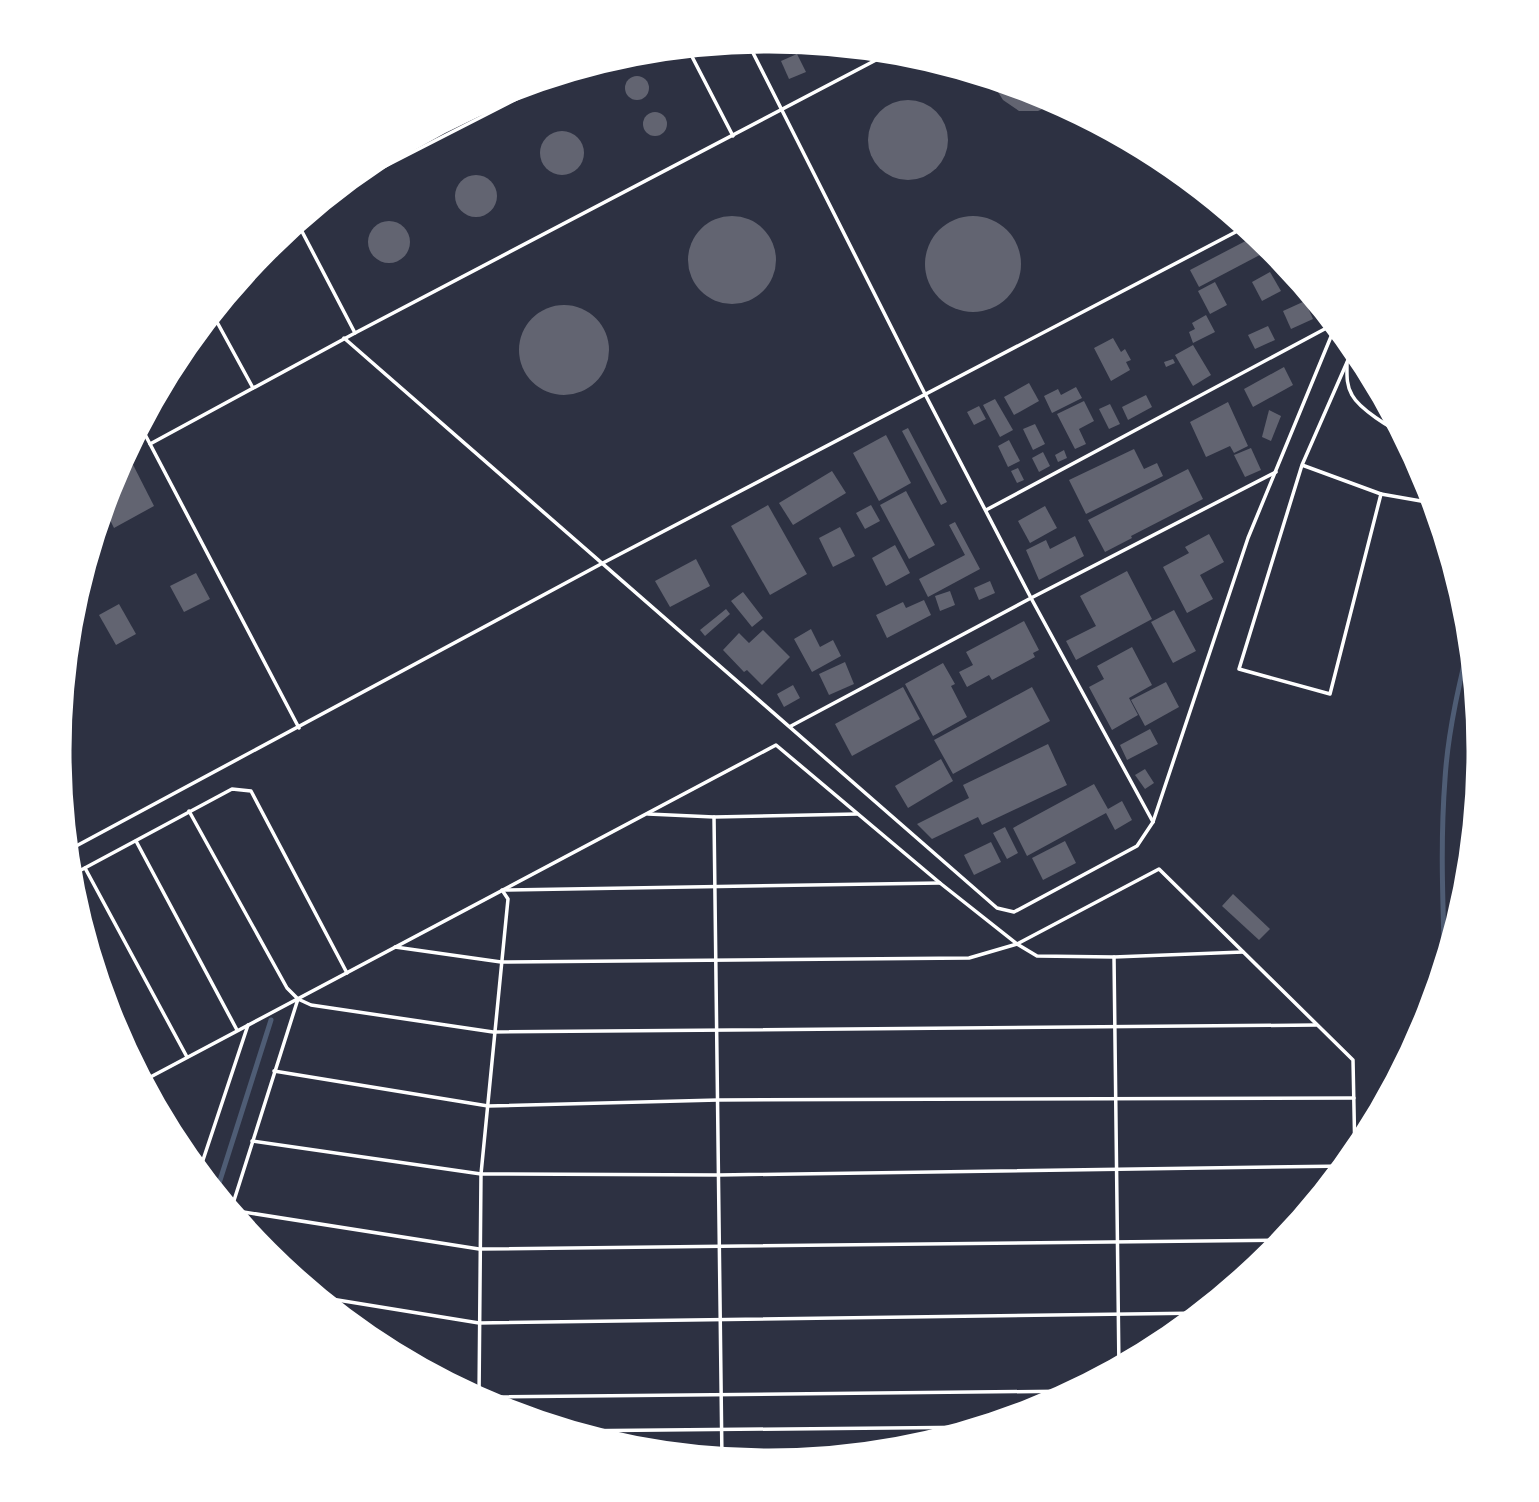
<svg xmlns="http://www.w3.org/2000/svg" width="1539" height="1502" font-family="Montserrat,sans-serif">
  <style>
    .lines { fill: none; stroke-linecap: round; stroke-linejoin: round }
    .stream { stroke: #4f5d75; stroke-width: 5 }
    .building { fill: #626471 }
    .service { stroke: #fff; stroke-width: 3.5 }
    .rim { fill: none; stroke: #fff; stroke-width: 9 }
  </style>
  <rect width="100%" height="100%" fill="#2d3142"/>
  <g class="lines">
    <g class="stream">
      <path d="M1445,972C1443,907 1440,844 1445,779C1448,730 1460,680 1472,632"/>
      <path d="M215,1196L271,1020"/>
    </g>
  </g>
  <g class="building">
    <path d="M797,54L806,72L789,79L781,61Z"/>
    <circle cx="637" cy="88" r="12"/>
    <path d="M995,77L1043,91L1055,98L1047,107L1038,111H1019L1003,100L998,92Z"/>
    <circle cx="908" cy="140" r="40"/>
    <circle cx="655" cy="124" r="12"/>
    <circle cx="562" cy="153" r="22"/>
    <circle cx="476" cy="196" r="21"/>
    <circle cx="732" cy="260" r="44"/>
    <circle cx="973" cy="264" r="48"/>
    <circle cx="389" cy="242" r="21"/>
    <path d="M1259,234L1275,247L1199,287L1190,270Z"/>
    <path d="M1270,272L1281,291L1262,301L1252,282Z"/>
    <path d="M1215,282L1227,305L1210,314L1198,291Z"/>
    <path d="M1305,301L1313,319L1291,329L1283,311Z"/>
    <circle cx="564" cy="350" r="45"/>
    <path d="M1206,315L1215,332L1193,343L1189,332L1195,329L1192,323Z"/>
    <path d="M1268,326L1275,340L1255,349L1248,335Z"/>
    <path d="M1113,338L1121,352L1125,349L1131,360L1126,362L1130,370L1111,381L1094,348Z"/>
    <path d="M1193,345L1211,375L1193,386L1175,355Z"/>
    <path d="M1173,359L1175,363L1166,367L1164,362Z"/>
    <path d="M1284,367L1293,385L1253,407L1244,389Z"/>
    <path d="M1029,383L1039,401L1014,415L1004,397Z"/>
    <path d="M1076,387L1082,398L1052,413L1044,396L1058,389L1061,395Z"/>
    <path d="M1146,395L1152,407L1128,420L1122,407Z"/>
    <path d="M995,399L1013,430L1000,437L983,405Z"/>
    <path d="M1084,401L1094,421L1079,429L1086,444L1075,449L1057,414Z"/>
    <path d="M1228,402L1248,446L1234,453L1230,446L1206,457L1190,422Z"/>
    <path d="M1110,404L1120,424L1109,429L1099,409Z"/>
    <path d="M979,406L986,419L974,425L967,412Z"/>
    <path d="M1269,410L1281,416L1271,441L1262,437Z"/>
    <path d="M1035,424L1045,444L1033,450L1023,429Z"/>
    <path d="M908,428L947,502L941,505L902,431Z"/>
    <path d="M886,435L911,483L879,501L853,453Z"/>
    <path d="M1009,440L1020,461L1008,467L998,446Z"/>
    <path d="M1251,448L1261,470L1245,477L1234,455Z"/>
    <path d="M125,449L154,506L114,528L102,504L110,477Z"/>
    <path d="M1134,449L1144,469L1157,463L1163,476L1086,514L1069,480Z"/>
    <path d="M1064,450L1067,458L1058,462L1055,455Z"/>
    <path d="M1043,452L1050,466L1039,472L1032,458Z"/>
    <path d="M1018,468L1024,480L1017,483L1011,471Z"/>
    <path d="M1188,469L1203,499L1131,536L1132,538L1105,552L1088,520Z"/>
    <path d="M832,471L846,493L793,525L779,503Z"/>
    <path d="M906,491L935,545L909,559L880,505Z"/>
    <path d="M768,505L807,574L770,595L731,526Z"/>
    <path d="M871,505L880,521L865,529L856,513Z"/>
    <path d="M1045,506L1057,528L1030,543L1018,521Z"/>
    <path d="M955,522L980,569L928,597L919,579L965,555L949,525Z"/>
    <path d="M840,527L855,556L833,567L819,538Z"/>
    <path d="M1209,534L1224,562L1200,575L1213,599L1187,613L1163,567L1189,553L1185,547Z"/>
    <path d="M1075,536L1084,556L1039,580L1026,550L1046,540L1050,549Z"/>
    <path d="M895,545L910,573L886,586L872,558Z"/>
    <path d="M696,559L710,586L670,607L655,581Z"/>
    <path d="M1127,571L1152,619L1076,660L1066,641L1096,626L1080,596Z"/>
    <path d="M196,573L210,599L184,612L170,586Z"/>
    <path d="M990,581L995,593L979,600L974,588Z"/>
    <path d="M950,591L955,605L940,611L935,596Z"/>
    <path d="M743,592L763,618L752,627L731,601Z"/>
    <path d="M924,600L931,615L887,638L876,615L903,602L906,608Z"/>
    <path d="M119,604L136,634L116,645L99,615Z"/>
    <path d="M726,609L730,614L705,636L700,630Z"/>
    <path d="M1174,610L1196,651L1173,663L1151,622Z"/>
    <path d="M1024,621L1039,650L1033,653L1035,657L992,680L989,675L967,687L959,672L973,665L966,652Z"/>
    <path d="M811,629L820,647L833,640L841,656L812,672L794,639Z"/>
    <path d="M763,630L790,657L762,685L747,670L744,672L723,650L739,633L749,643Z"/>
    <path d="M1132,647L1152,685L1129,698L1138,715L1112,730L1089,687L1104,679L1097,666Z"/>
    <path d="M845,662L854,684L829,695L819,674Z"/>
    <path d="M943,663L955,684L951,686L967,717L933,736L905,684Z"/>
    <path d="M1166,682L1179,707L1145,726L1131,700Z"/>
    <path d="M793,685L800,698L784,707L777,694Z"/>
    <path d="M903,687L920,719L852,756L835,724Z"/>
    <path d="M1032,687L1050,721L953,774L934,740Z"/>
    <path d="M1150,729L1158,744L1127,760L1120,745Z"/>
    <path d="M1048,744L1067,785L982,825L978,817L932,839L917,824L969,798L963,785Z"/>
    <path d="M941,759L953,781L908,808L895,786Z"/>
    <path d="M1145,769L1154,783L1145,789L1135,775Z"/>
    <path d="M1094,784L1108,809L1122,801L1132,820L1115,830L1106,813L1027,856L1013,828Z"/>
    <path d="M1005,827L1018,853L1007,859L993,833Z"/>
    <path d="M1065,841L1076,863L1043,880L1032,858Z"/>
    <path d="M991,842L1001,862L974,875L964,855Z"/>
    <path d="M1233,894L1270,929L1259,940L1222,906Z"/>
  </g>
  <g class="lines">
    <g class="service">
      <path d="M746,39L926,396L1031,598L1153,822"/>
      <path d="M686,45L733,136"/>
      <path d="M323,198L583,65"/>
      <path d="M296,220L355,333"/>
      <path d="M211,311L253,388"/>
      <path d="M344,338L997,908L1014,912L1137,846L1153,822L1248,538L1337,322"/>
      <path d="M1347,363C1347,374 1346,385 1352,395C1359,408 1391,430 1405,433"/>
      <path d="M139,423L299,728"/>
      <path d="M150,444L355,333L897,49"/>
      <path d="M1302,465L1381,494L1330,694L1239,669L1302,465L1355,344"/>
      <path d="M1381,494L1438,504"/>
      <path d="M986,510L1334,324"/>
      <path d="M791,726L1031,598L1276,472"/>
      <path d="M189,811L287,988L298,999"/>
      <path d="M648,814L714,817L857,814"/>
      <path d="M714,817L722,1461"/>
      <path d="M136,841L237,1030"/>
      <path d="M65,852L601,564L1249,225"/>
      <path d="M85,868L187,1057"/>
      <path d="M68,877L232,789L251,791L347,973"/>
      <path d="M504,890L940,883"/>
      <path d="M395,947L501,962L969,958L1017,944L1037,956L1114,957L1243,952"/>
      <path d="M1114,957L1119,1370"/>
      <path d="M274,1071L488,1106L718,1100L1354,1098"/>
      <path d="M141,1082L776,745L940,883L1017,944L1159,869L1353,1060L1355,1158"/>
      <path d="M252,1141L481,1174L719,1175L1348,1166"/>
      <path d="M198,1175L248,1025"/>
      <path d="M231,1210L479,1249L1288,1240"/>
      <path d="M230,1213L298,999L311,1005L493,1032L1316,1025"/>
      <path d="M313,1296L479,1323L1205,1313"/>
      <path d="M466,1395L479,1397L1079,1391"/>
      <path d="M479,1397L481,1174L508,899L502,890"/>
      <path d="M561,1431L990,1427"/>
    </g>
  </g>
  <path d="M0 0H1539V1502H0ZM67 751a702 702 0 1 1 1404 0a702 702 0 1 1-1404 0Z" fill="#fff" fill-rule="evenodd"/>
  <path class="rim" d="M67 751a702 702 0 1 1 1404 0a702 702 0 1 1-1404 0Z"/>
</svg>
